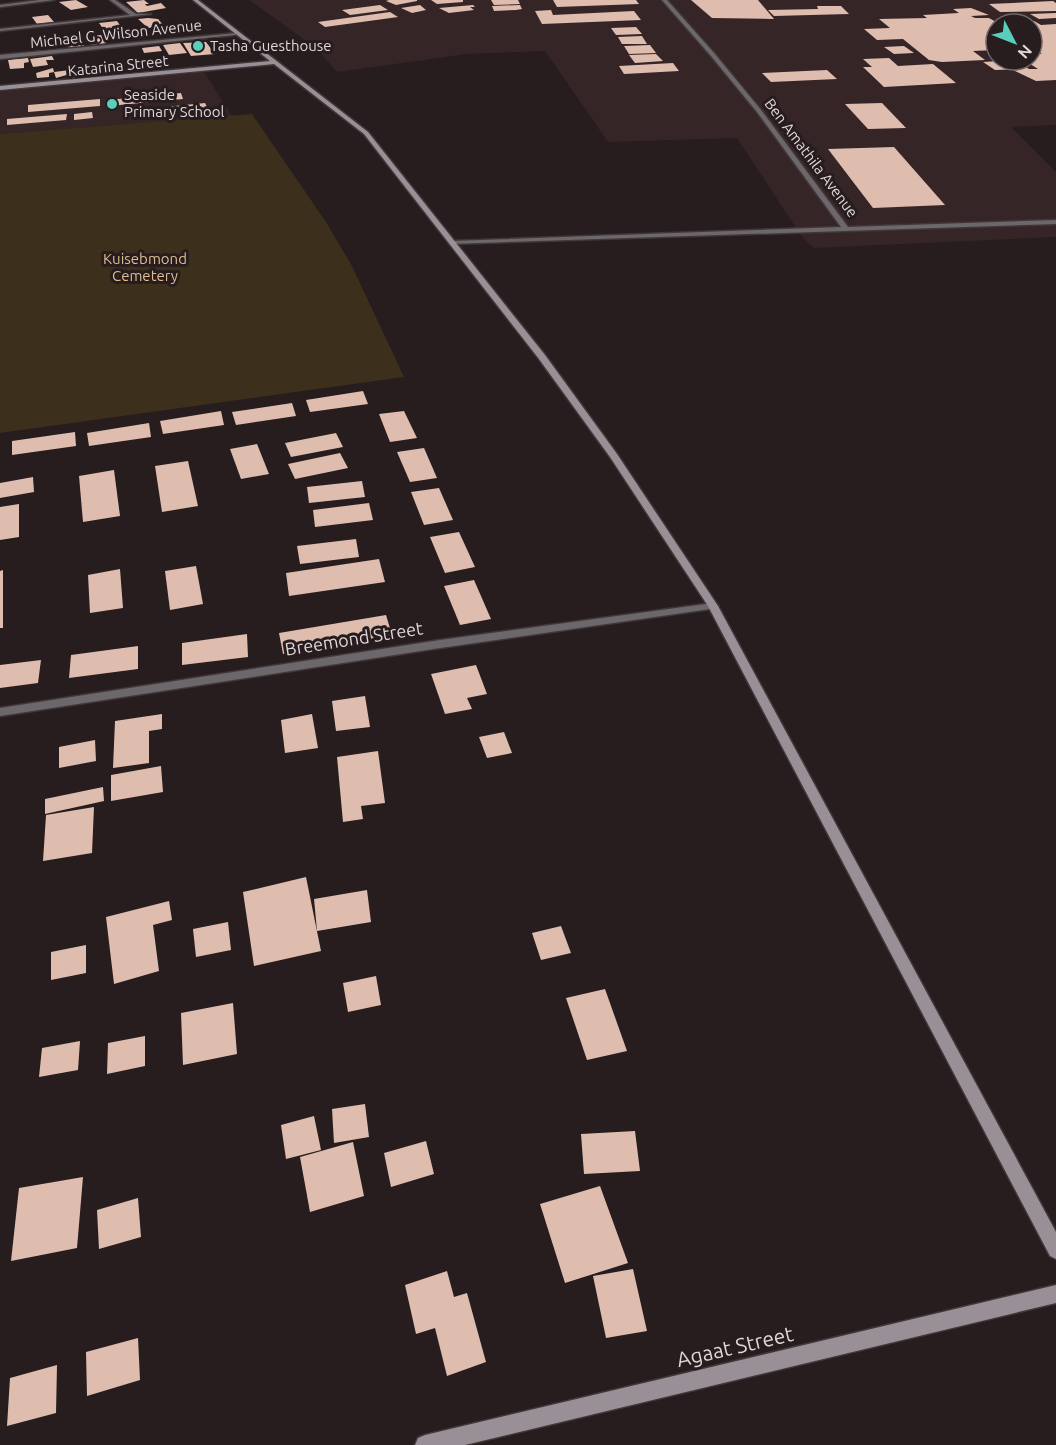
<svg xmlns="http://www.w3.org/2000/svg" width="1056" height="1445" font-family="Ubuntu,sans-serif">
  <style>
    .built { fill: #362527; fill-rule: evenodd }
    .green { fill: #3c2f1b }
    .building { fill: #debdaf }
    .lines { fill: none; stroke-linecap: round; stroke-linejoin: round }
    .street-casing { stroke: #413638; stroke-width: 3 }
    .secondary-casing { stroke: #413638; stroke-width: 3 }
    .street { fill: #6c676b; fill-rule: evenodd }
    .secondary { fill: #989096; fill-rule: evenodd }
    .poi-dot { fill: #5acebd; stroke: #271c1e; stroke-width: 2 }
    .labels { text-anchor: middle; stroke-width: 6; stroke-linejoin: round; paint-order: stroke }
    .far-street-label { font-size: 15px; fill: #dfd7d8; stroke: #271c1e }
    .far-poi-label { font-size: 15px; fill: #dfd7d8; stroke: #271c1e; text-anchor: start }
    .far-park-label { font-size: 15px; fill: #debe8e; stroke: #271c1e }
    .street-label { font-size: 18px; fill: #dfd7d8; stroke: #271c1e }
    .near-street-label { font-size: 21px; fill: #dfd7d8; stroke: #271c1e }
  </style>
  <rect width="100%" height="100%" fill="#271c1e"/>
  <g class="built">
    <path d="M249,0H1056V125L1011,127L1056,172V237L814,248L802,237L737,138L608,142L545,51L468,54L337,72L316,48ZM996,24H1032V60H996Z"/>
    <path d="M204,72L232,116L0,134V91Z"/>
  </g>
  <path class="green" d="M252,114L326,222L352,266L404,377L0,433V134Z"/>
  <g class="building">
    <path d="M76,0L88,7L71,10L59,2Z"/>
    <path d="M144,0L149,4H145L147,6L161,3L166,8L138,13L126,2Z"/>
    <path d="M389,0H417V1L396,5L386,1Z"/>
    <path d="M431,0H463V2L437,4Z"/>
    <path d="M491,0H518L520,4L494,5Z"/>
    <path d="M553,0H636L639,4L557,7Z"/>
    <path d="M691,0H758L774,19L712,18Z"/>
    <path d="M1053,1L1056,3V11L1000,12L989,4Z"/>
    <path d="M380,5L388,10L350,15L342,10Z"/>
    <path d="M420,5L426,10L412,13L401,8Z"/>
    <path d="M473,5L475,7H470L474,10L449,13L439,8Z"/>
    <path d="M520,5L522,9L516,10L494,11L492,6Z"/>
    <path d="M817,6H841L849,14L774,16L768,10L818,9Z"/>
    <path d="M971,8L989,15L971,16L975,18H989L996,22L1034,21L1041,25L1056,24V80L1036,81L1013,70L1022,69L995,70L983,62L1016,60L1029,69H1038L1024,60H1032V54H1042L1032,49V24H996V50L973,51L985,60L942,62L929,60L903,39L877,40L864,29L890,28L879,19L927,18L923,15L959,13L953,9Z"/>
    <path d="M551,10L553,15L634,11L641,20L542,24L535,11Z"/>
    <path d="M390,12L398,17L325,27L318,22Z"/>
    <path d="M1056,13V18L1039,19L1030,14Z"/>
    <path d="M48,15L54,22L37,24L32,17Z"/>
    <path d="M148,18L158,19L164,26L148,28L138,19Z"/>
    <path d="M117,21L122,28L104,30L99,23Z"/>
    <path d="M636,27L642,34L616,35L611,28Z"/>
    <path d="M102,35L107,43L90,45L86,36Z"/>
    <path d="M642,36L647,44H622L618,37Z"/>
    <path d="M79,38L85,47L69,49L64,39Z"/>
    <path d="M206,42L215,54L191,56L183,43Z"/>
    <path d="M180,43L187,53L169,55L163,45Z"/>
    <path d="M650,45L656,53L629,54L624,46Z"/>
    <path d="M159,46L162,51L144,53L142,48Z"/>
    <path d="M904,46L914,53L894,54L884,47Z"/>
    <path d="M656,54L663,61L635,63L629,55Z"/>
    <path d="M52,56L54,60H46L48,65L33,67L30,59Z"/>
    <path d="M28,58L29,62L24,63V68L10,69L8,60Z"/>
    <path d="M889,58L898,66L933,64L956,83L884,87L863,67H872L863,59Z"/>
    <path d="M673,63L679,71L624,74L619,66Z"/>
    <path d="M53,68L54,72L49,73V77L37,78L36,73Z"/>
    <path d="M78,69L82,77L72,79L70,74L56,78L54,72Z"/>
    <path d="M827,70L837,79L771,82L762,73Z"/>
    <path d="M181,93L183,99L109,106L108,100Z"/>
    <path d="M100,99V106L28,112V105Z"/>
    <path d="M205,103L208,109L136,116L134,110Z"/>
    <path d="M882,103L906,128L868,129L845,104Z"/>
    <path d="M92,112L93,118L74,120V114Z"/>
    <path d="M67,114L66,120L7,125V119Z"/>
    <path d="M894,147L945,205L873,208L828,149Z"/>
    <path d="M363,391L368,404L310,412L306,400Z"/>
    <path d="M292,403L296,416L236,425L232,412Z"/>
    <path d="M221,411L224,425L163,434L160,421Z"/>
    <path d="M404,411L417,438L390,442L379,414Z"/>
    <path d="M149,423L151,437L89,446L87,433Z"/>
    <path d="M75,432L76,446L12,455V441Z"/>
    <path d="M336,433L343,447L291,457L285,443Z"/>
    <path d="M257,444L269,474L241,479L230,449Z"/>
    <path d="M424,448L437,478L410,482L397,452Z"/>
    <path d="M340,453L348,468L295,479L288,464Z"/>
    <path d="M188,461L198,506L162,512L155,466Z"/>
    <path d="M114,470L120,516L83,522L79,476Z"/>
    <path d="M33,477L34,492L0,498V483Z"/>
    <path d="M362,481L365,497L309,503L307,487Z"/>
    <path d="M439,488L453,520L424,525L411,492Z"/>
    <path d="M369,503L373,520L315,527L313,510Z"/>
    <path d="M19,504V537L0,540V507Z"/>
    <path d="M459,532L475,567L445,573L430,537Z"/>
    <path d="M356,539L359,557L300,564L297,546Z"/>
    <path d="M379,559L385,582L289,596L286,573Z"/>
    <path d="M196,566L203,604L170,610L165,571Z"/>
    <path d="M120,569L123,608L90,613L88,575Z"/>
    <path d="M3,570V628H0V571Z"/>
    <path d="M474,580L491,619L460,625L444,586Z"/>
    <path d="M386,615L392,635L283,654L279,633Z"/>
    <path d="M247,634L248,657L182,665V643Z"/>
    <path d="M138,646V669L69,678L71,655Z"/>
    <path d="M41,660L38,683L0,688V665Z"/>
    <path d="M476,665L487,694L467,698L472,709L445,714L431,674Z"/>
    <path d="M365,696L370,727L336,731L332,701Z"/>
    <path d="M162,714V729L149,731V763L113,768L115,721Z"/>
    <path d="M312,714L318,748L285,753L281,720Z"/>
    <path d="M504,732L512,753L487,758L479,737Z"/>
    <path d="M95,740L96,761L59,768V747Z"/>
    <path d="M378,751L385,803L361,806L363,819L343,822L337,757Z"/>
    <path d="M161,766L163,792L111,801V775Z"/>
    <path d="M103,787L104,801L45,814V799Z"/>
    <path d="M94,807L92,853L43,861L46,815Z"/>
    <path d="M306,877L321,951L254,966L243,892Z"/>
    <path d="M367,890L371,922L317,931L314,899Z"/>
    <path d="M169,901L172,920L153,925L159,971L114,984L106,917Z"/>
    <path d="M228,922L231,950L196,957L193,929Z"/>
    <path d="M561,926L571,953L541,960L532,933Z"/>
    <path d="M86,945V973L51,980V952Z"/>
    <path d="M376,976L381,1005L348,1012L343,983Z"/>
    <path d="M605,989L627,1051L587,1060L566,998Z"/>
    <path d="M233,1003L237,1054L183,1065L181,1013Z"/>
    <path d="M145,1036V1066L107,1074L108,1043Z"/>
    <path d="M80,1041L78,1070L39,1077L42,1048Z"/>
    <path d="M365,1104L369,1137L334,1143L332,1109Z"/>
    <path d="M314,1116L321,1150L286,1159L281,1125Z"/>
    <path d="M635,1131L640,1171L584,1174L581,1134Z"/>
    <path d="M426,1141L434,1174L391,1187L384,1153Z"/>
    <path d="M353,1142L364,1196L310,1212L300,1157Z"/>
    <path d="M83,1177L77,1248L11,1261L19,1188Z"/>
    <path d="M600,1186L628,1263L565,1283L540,1204Z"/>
    <path d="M138,1198L141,1237L99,1249L97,1210Z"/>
    <path d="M633,1269L647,1331L606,1338L593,1276Z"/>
    <path d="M447,1271L454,1297L467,1293L486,1362L447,1376L435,1328L416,1334L405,1285Z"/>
    <path d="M138,1338L140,1380L87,1396L86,1352Z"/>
    <path d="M57,1365L56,1413L7,1426L10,1378Z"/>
  </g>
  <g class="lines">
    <defs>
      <g id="street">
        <path d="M40,0H54L0,7V5Z"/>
        <path d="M110,0H115L136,14H151L0,31V29L130,15Z"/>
        <path d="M662,0H667L714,53L761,110L848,227L1056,220V224L449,244V242L451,241L841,227L757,112L711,56Z"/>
        <path d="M237,33L235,35L0,59V55Z"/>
        <path d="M713,603L718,606L717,608L440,648L0,716V708L440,640Z"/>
      </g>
      <g id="secondary">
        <path d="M193,0H198L368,132L545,355L617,454L718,606L1056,1232V1259L1050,1256L708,606L610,457L539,359L364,134L274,64L0,90V86L270,61Z"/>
        <path d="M1056,1285V1303L465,1445H415L418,1438L425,1435Z"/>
      </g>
    </defs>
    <use href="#street" class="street-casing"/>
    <use href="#secondary" class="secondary-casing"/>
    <use href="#street" class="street"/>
    <use href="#secondary" class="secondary"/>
  </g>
  <g class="poi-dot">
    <circle cx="198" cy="46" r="6"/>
    <circle cx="112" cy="104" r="6"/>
  </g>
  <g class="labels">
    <g class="far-street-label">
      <text transform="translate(116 34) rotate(-6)" y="5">Michael G. Wilson Avenue</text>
      <text transform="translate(118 66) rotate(-6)" y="5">Katarina Street</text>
      <text transform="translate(811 158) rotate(53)" y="5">Ben Amathila Avenue</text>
    </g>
    <g class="far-poi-label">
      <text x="210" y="51">Tasha Guesthouse</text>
      <text x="124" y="100">Seaside<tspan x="124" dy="17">Primary School</tspan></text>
    </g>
    <g class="far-park-label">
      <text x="145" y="264">Kuisebmond<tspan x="145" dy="17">Cemetery</tspan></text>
    </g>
    <g class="street-label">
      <text transform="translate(354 639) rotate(-9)" y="6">Breemond Street</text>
    </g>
    <g class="near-street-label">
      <text transform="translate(735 1347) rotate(-13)" y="7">Agaat Street</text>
    </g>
  </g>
  <g transform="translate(1014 42) rotate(132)"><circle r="28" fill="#271c1e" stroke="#716768" stroke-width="1.5"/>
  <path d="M0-4.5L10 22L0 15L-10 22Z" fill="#5acebd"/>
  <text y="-9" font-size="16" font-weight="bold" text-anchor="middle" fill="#dfd7d8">N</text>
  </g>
</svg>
